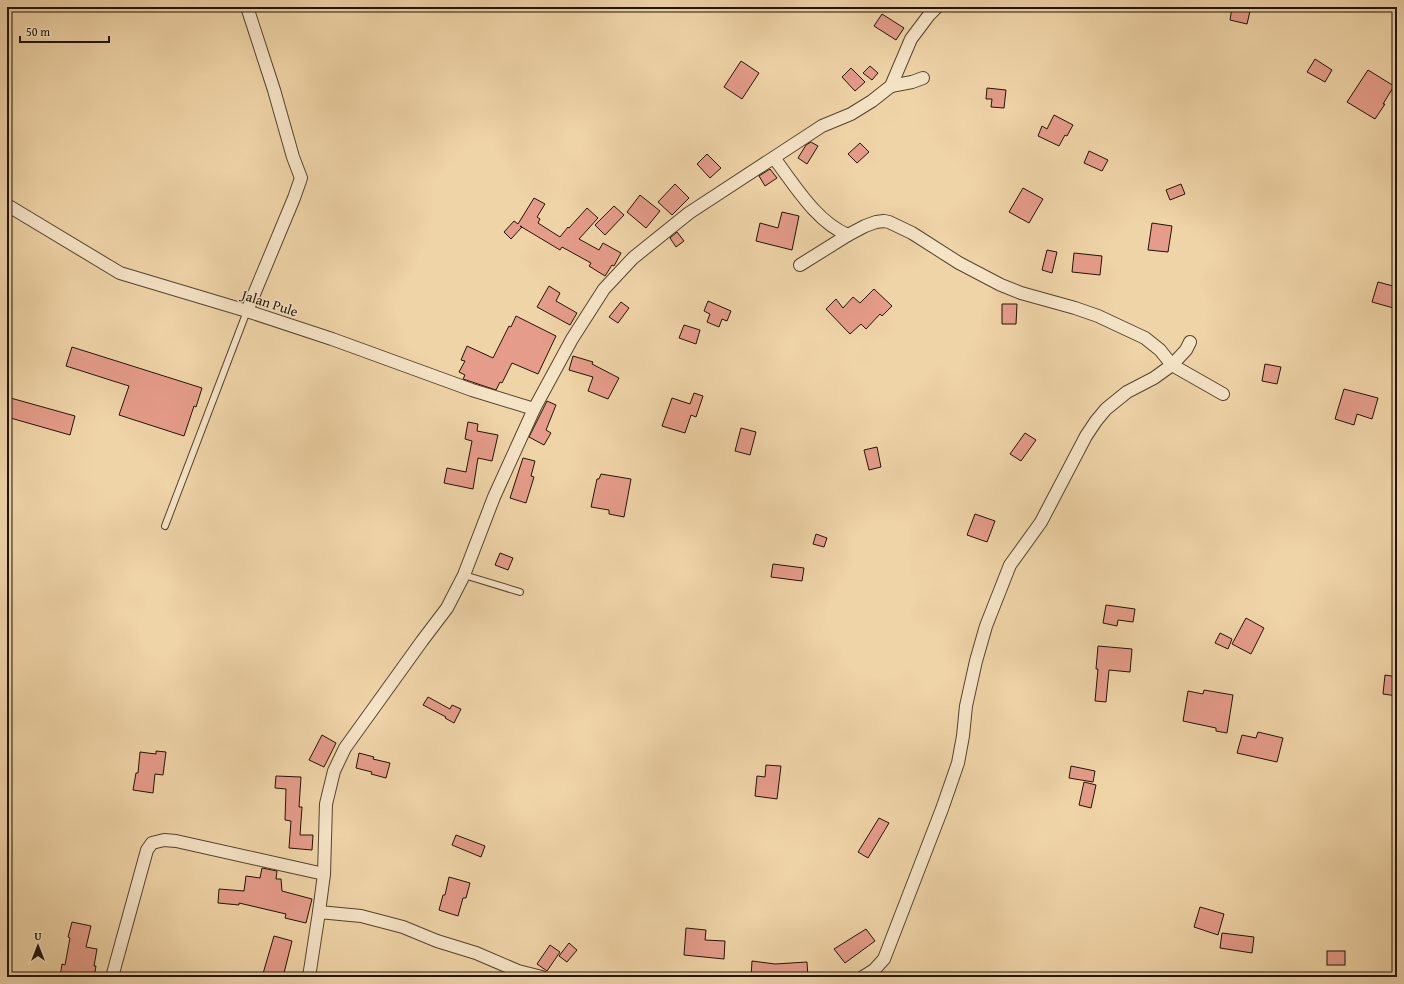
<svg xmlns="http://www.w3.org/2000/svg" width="1404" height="984" font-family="'Gentium Book Plus',serif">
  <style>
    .building { fill: #e59c8a; stroke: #221405 }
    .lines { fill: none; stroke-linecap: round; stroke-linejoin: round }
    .service-casing { stroke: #55442e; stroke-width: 8 }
    .minor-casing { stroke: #55442e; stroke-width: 14 }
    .service { stroke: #f5e3c6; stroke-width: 6 }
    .minor { stroke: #f5e3c6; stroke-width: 12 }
    .labels { text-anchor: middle; stroke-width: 3; stroke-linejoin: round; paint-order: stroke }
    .street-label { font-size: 14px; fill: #221405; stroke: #f5e3c6 }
  </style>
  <rect width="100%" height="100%" fill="#efd4a7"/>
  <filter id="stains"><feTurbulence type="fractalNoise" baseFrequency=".005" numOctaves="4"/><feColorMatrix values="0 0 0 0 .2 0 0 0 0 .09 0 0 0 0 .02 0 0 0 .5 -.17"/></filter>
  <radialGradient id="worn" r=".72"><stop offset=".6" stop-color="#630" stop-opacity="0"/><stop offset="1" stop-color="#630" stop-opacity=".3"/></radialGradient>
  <g class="building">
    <path d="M1232,7H1251L1247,24L1230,20Z"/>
    <path d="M882,14L904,28L896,40L874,26Z"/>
    <path d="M1315,59L1332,70L1325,82L1307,72Z"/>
    <path d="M741,61L759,73L742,99L724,87Z"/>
    <path d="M870,66L878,73L872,80L863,73Z"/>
    <path d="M851,68L865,82L855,91L842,77Z"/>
    <path d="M1368,70L1394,86L1383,104H1385L1375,119L1347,102Z"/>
    <path d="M987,88L1006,90L1004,108L991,107L992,99H986Z"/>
    <path d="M1054,115L1073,125L1067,136L1065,135L1059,146L1038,136L1042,126L1047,129Z"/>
    <path d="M811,142L818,146L807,164L798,158L806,145Z"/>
    <path d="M860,143L869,152L857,163L848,154Z"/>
    <path d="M1089,151L1108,160L1102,171L1084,163Z"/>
    <path d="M707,154L721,168L710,178L697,164Z"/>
    <path d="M770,169L777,178L765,186L759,176Z"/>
    <path d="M675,184L689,198L672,215L658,202Z"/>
    <path d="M1181,184L1185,194L1170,200L1166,190Z"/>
    <path d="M1023,188L1043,199L1029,223L1009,212Z"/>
    <path d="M640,195L660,211L646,228L627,212Z"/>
    <path d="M534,198L545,204L537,217L540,219L538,223L560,237L568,227L569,228L587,208L598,218L579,239L599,250L603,243L621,253L614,266L612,265L605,276L589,266L591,263L562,247L560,250L520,226L522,227L511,239L504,232L514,221L518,224Z"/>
    <path d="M614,206L624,215L605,235L595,225Z"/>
    <path d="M782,212L799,216L792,250L756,241L760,223L778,228Z"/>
    <path d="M1152,223L1172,226L1168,252L1148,250Z"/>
    <path d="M677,232L684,241L676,247L670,238Z"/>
    <path d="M1047,250L1057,252L1052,273L1042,270Z"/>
    <path d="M1074,253L1102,256L1100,275L1072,272Z"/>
    <path d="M1378,282L1397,287V309L1372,302Z"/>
    <path d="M549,286L560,293L556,301L577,313L570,325L537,307Z"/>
    <path d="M874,289L892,306L882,316L880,314L866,329L861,324L850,334L826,309L836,299L843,308L853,297L860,303Z"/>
    <path d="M708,301L731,311L727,321L722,319L719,327L707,322L710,314L704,311Z"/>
    <path d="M621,302L629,308L618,323L609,317Z"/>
    <path d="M1002,304H1017L1016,324H1002Z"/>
    <path d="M516,316L556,336L538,374L512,363L502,383L500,382L496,390L463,379L465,375L459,372L465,361L461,360L467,346L493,358L509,326L511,327Z"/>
    <path d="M684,325L700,330L696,344L679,338Z"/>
    <path d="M72,347L202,388L196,407L194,406L184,436L119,415L129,386L66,366Z"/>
    <path d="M573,356L593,362L592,364L619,378L608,399L588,391L593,377L569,370Z"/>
    <path d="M1265,364L1281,367L1277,384L1262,381Z"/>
    <path d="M1344,389L1378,398L1372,419L1357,414L1354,425L1335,419Z"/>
    <path d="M694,393L703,396L696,417L691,415L685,433L662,426L672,398L690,404Z"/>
    <path d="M7,397L75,416L70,435L7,417Z"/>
    <path d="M547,401L556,405L546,430L551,433L544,445L529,437Z"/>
    <path d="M468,422L478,424L477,431L498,435L492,461L478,458L473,489L444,483L447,468L466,472L472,441L465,439Z"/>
    <path d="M741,428L756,432L750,455L735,451Z"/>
    <path d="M1025,433L1036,440L1021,461L1010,454Z"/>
    <path d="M877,447L881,467L869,470L864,450Z"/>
    <path d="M523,458L535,461L531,476L534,477L526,503L510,498Z"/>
    <path d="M601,474L631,479L624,517L609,514V510L591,507L597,479H599Z"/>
    <path d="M975,514L995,521L987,542L967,535Z"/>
    <path d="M816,534L827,538L824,547L813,544Z"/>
    <path d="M500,553L513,558L508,570L495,565Z"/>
    <path d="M773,564L804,568L802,581L771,577Z"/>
    <path d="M1106,605L1135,609L1133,622L1118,620L1117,626L1103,623Z"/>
    <path d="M1246,618L1264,628L1251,654L1232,644Z"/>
    <path d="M1220,633L1232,639L1228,649L1215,643Z"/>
    <path d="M1098,646L1132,649L1130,672L1109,670L1106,702L1095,701L1098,669H1096Z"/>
    <path d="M1385,675L1397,677V696L1383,694Z"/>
    <path d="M1204,690L1233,695L1227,733L1216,731V728L1183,721L1188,691L1203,694Z"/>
    <path d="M428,697L450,709L452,705L461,709L454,723L445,718L446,717L423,705Z"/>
    <path d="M1258,732L1283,738L1277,762L1237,753L1242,735L1256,738Z"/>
    <path d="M322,735L336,743L324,767L309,760Z"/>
    <path d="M156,751L166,752L163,775L155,774L153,793L133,790L136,773H138L140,752L156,754Z"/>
    <path d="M359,753L374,757L373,759L390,763L386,778L371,774L372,772L356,768Z"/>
    <path d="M766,765L781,766L777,799L755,796L757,776L765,777Z"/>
    <path d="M1071,766L1095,771L1093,782L1069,778Z"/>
    <path d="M276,776L301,777L299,807H302L300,835H313L312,850L289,848L291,821L285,820L286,789L275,788Z"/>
    <path d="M1084,782L1096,785L1091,808L1079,805Z"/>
    <path d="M879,818L889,823L868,858L858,852Z"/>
    <path d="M456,835L485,846L481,857L452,845Z"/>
    <path d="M262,868L277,871L276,879H281L282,891L312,899L306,923L285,918L286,914L239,903V905L218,903L219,889L244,891L246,876L260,878Z"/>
    <path d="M449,877L470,883L466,898H463L458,916L439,910L443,895H445Z"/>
    <path d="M1200,907L1224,914L1218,935L1194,927Z"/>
    <path d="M72,922L91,926L86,947L97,949L94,966H96L94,977H60L62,964L65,965L70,938L68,937Z"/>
    <path d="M686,928L706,930L705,940L725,941L724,959L684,955Z"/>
    <path d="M866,929L875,941L845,963L834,949Z"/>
    <path d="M1222,933L1254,937L1252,953L1220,948Z"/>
    <path d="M274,936L292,941L283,977H262Z"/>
    <path d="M569,943L577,950L567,962L559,956Z"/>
    <path d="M550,945L560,952L547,971L537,964Z"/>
    <rect x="1327" y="951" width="18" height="14"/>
    <path d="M752,961L775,964L807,962L808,977H751Z"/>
  </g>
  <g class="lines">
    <defs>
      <g id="service">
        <path d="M165,526L247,311"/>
        <path d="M464,575L520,592"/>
      </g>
      <g id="minor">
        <path d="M247,7L274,90L293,157L301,178L294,198L247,311"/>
        <path d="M891,86L912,82L923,78"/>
        <path d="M774,158C794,184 816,222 848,235L865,226L876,222L884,221L889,222L912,233L959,263L1001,285L1021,293L1075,308L1098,316L1145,338L1160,350L1172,365L1223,394"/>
        <path d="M7,205L120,273L247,311L332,339L472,390L534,409"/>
        <path d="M800,265L848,235"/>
        <path d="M319,912L324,874L326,804L334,771L345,748L422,641L447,608L464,575L494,497L534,409L572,339L604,289L633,258L689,213L822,126L851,114L872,101L891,86L911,39L929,15L937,7"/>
        <path d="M112,977L147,850L152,843L164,840L176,841L324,874"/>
        <path d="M309,977L319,912L361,916L403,927L437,941L476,953L518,971L542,977"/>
        <path d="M863,977L874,970L884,959L942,809L958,763L963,736L966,706L976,661L986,626L1010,565L1041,522L1086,436L1096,421L1106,409L1127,392L1154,378L1172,365L1186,350L1190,342"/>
      </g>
    </defs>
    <use href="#service" class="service-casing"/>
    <use href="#minor" class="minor-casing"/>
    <use href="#service" class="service"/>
    <use href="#minor" class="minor"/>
  </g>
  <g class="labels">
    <g class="street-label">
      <text transform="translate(270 303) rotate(18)" y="5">Jalan Pule</text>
    </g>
  </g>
  <rect width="1404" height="984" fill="none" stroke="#efd4a7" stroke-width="24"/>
  <rect x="8" y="8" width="1388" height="968" fill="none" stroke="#221405" stroke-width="2"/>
  <rect x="12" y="12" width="1380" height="960" fill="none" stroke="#221405"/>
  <g transform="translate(38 946)" stroke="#f5e3c6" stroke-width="3" paint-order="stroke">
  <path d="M0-3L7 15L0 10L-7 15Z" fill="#221405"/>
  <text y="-6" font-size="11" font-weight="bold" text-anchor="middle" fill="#221405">U</text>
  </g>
  <path d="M20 36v6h89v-6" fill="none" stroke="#221405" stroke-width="2"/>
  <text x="26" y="36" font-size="12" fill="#221405" stroke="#f5e3c6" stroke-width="3" paint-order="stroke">50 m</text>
  <rect width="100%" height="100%" filter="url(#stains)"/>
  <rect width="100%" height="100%" fill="url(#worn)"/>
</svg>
